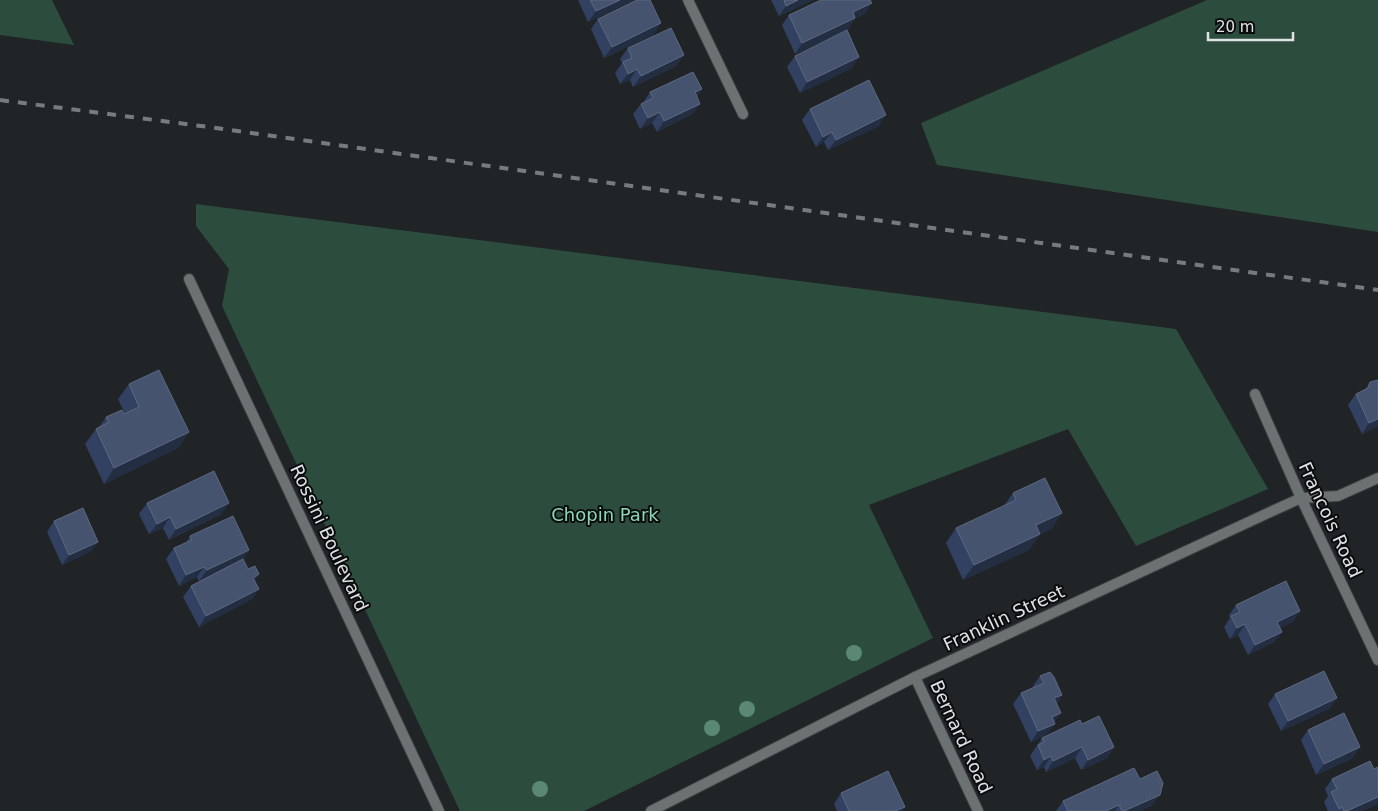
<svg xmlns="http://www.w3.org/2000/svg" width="1378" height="811" font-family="'DejaVu Sans',sans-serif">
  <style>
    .green { fill: #2c4d3e }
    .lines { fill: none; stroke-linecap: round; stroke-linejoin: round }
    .minor-casing { stroke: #3b3f41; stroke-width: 12 }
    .minor { stroke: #6e7171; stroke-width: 10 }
    .rail { stroke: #787b7d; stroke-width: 4; stroke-dasharray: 9 9; stroke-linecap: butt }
    .tree { fill: #5a8875 }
    .wall { fill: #324161 }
    .shaded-wall { fill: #232e43 }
    .building { fill: #45536f; stroke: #5d6982 }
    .labels { text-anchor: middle; stroke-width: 4; stroke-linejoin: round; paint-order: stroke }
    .park-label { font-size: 18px; fill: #8ad9b5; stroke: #0b0c0d }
    .street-label { font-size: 18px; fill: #e0e3e5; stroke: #0b0c0d }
  </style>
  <rect width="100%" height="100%" fill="#202426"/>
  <g class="green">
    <path d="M0,0H52L74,45L0,35Z"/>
    <path d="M1207,0H1378V232L937,165L921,123Z"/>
    <path d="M196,204L1176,329L1268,489L1136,546L1068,429L869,505L933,638L584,811H460L222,306L229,269L196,226Z"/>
  </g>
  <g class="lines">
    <defs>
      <g id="minor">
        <path d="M688,0L743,114"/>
        <path d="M189,279L439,811"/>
        <path d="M1255,394L1301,498L1378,660"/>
        <path d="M915,677L978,811"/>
        <path d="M651,811L915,677L1268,513L1301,498L1338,496L1378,478"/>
      </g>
    </defs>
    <use href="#minor" class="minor-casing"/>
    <use href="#minor" class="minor"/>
    <path class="rail" d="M0,100L201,126L1378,290"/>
  </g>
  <g class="tree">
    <circle cx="854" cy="653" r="8"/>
    <circle cx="747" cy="709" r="8"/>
    <circle cx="712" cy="728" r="8"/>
    <circle cx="540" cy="789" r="8"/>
  </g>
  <g class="wall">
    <path d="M578,0H634L588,22Z"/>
    <path d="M771,0H813L779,16Z"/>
    <path d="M865,14L855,18L848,29L795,54L782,25L789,15Z"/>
    <path d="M598,19L654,34L604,58L591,29Z"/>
    <path d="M628,48L684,55L676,66L633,87L630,80L620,84L615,73L622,63L620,59Z"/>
    <path d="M795,56L852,68L800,93L787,67Z"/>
    <path d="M702,89L696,97L700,104L692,114L657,132L652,123L640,129L633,114L641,104L643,103L650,92Z"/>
    <path d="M810,109L879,126L828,150L824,142L816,147L802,120Z"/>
    <path d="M1370,382L1378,426L1362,434L1348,405L1356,394L1365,390Z"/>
    <path d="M129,384L189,432L178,448L104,484L85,444L96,429L100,426L106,417L125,414L118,399Z"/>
    <path d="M1013,493L1062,513L1051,529L1040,534L1029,550L963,580L946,543L956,528L1004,506Z"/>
    <path d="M147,503L222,514L169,540L163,528L149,534L139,514Z"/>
    <path d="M54,521L98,542L90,552L62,565L47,532Z"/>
    <path d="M190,536L249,550L243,559L248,569L259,574L255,581L259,589L252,599L199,627L183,597L191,586L220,571L199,581L197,577L179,586L166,559L174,548L186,543Z"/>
    <path d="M1236,605L1293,622L1280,628L1282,632L1274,642L1248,655L1238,635L1230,639L1224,627L1230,618L1229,615Z"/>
    <path d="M1040,676L1062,695L1057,703L1055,724L1047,734L1031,742L1013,704L1021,693L1033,688V686Z"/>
    <path d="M1275,694L1337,698L1329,709L1281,731L1268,704Z"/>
    <path d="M1082,724L1114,747L1107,758L1081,770L1075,758L1046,772L1044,767L1037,770L1030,756L1042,738Z"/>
    <path d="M1308,730L1353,758L1316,775L1301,740Z"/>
    <path d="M1378,767V804L1362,811H1328L1324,802L1328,796L1325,789L1332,779L1374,769Z"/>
    <path d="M841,793L905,807L902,811H837L834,804Z"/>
    <path d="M1063,801L1152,805L1140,811H1056Z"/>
  </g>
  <g class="shaded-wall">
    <path d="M620,0H634L588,22L596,11Z"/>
    <path d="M798,0H813L779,16L786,6Z"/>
    <path d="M872,3L865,14L855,18L848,29L795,54L802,43L853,12Z"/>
    <path d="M661,23L654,34L604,58L612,47Z"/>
    <path d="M684,55L676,66L633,87L641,76Z"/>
    <path d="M859,57L852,68L800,93L807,82Z"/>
    <path d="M637,69L630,80L620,84L628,74Z"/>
    <path d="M702,89L694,100L695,92Z"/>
    <path d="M700,104L692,114L657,132L664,121Z"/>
    <path d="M660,112L652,123L640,129L648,118Z"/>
    <path d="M886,115L879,126L828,150L836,140Z"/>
    <path d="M832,132L824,142L816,147L823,137Z"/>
    <path d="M1378,419V426L1362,434L1369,423Z"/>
    <path d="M189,432L178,448L104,484L114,468Z"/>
    <path d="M229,503L222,514L169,540L176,529Z"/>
    <path d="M1062,513L1051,529L1025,540L1036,525Z"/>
    <path d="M170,517L163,528L149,534L157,524Z"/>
    <path d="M1040,534L1029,550L963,580L974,565Z"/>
    <path d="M98,542L90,552L62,565L69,555Z"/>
    <path d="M249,550L242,560L199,581L207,570Z"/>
    <path d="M204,567L197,577L179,586L186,575Z"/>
    <path d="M259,574L252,585L253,578Z"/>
    <path d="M259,589L252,599L199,627L206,616Z"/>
    <path d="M1300,611L1293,622L1270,633L1277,622Z"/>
    <path d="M1245,624L1238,635L1230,639L1237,628Z"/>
    <path d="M1282,632L1274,642L1248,655L1255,645Z"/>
    <path d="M1062,695L1055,705L1054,698Z"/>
    <path d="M1337,698L1329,709L1281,731L1288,721Z"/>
    <path d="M1061,713L1054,723L1052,717Z"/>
    <path d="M1055,724L1047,734L1031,742L1038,731Z"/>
    <path d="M1082,747L1075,758L1046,772L1053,761Z"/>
    <path d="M1114,747L1107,758L1081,770L1088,760Z"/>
    <path d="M1360,747L1353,758L1316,775L1324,764Z"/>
    <path d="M1051,756L1044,767L1037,770L1044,760Z"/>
    <path d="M1160,795L1152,805L1140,811H1124Z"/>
    <path d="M1378,797V804L1362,811H1347Z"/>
    <path d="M1119,805L1115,811H1106Z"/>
    <path d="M905,807L902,811H895Z"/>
  </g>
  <g class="building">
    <path d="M590,0H620L596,11Z"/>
    <path d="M637,0H650L661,23L612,47L598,19Z"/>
    <path d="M784,0H798L786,6Z"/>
    <path d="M821,0H870L872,3L853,12L855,18L802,43L789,15Z"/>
    <path d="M671,28L684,55L641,76L637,69L628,74L623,62L632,58L628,48Z"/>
    <path d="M847,30L859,57L807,82L795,56Z"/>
    <path d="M693,72L702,89L695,92L700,104L664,121L660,112L648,118L641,104L653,98L650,92Z"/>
    <path d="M869,80L886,115L836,140L832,132L823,137L810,109Z"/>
    <path d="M159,370L189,432L114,468L96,429L109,422L106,417L122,410L124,414L139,407L129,384Z"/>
    <path d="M1378,380V419L1369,423L1356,394L1368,388L1370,382Z"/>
    <path d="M214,471L229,503L176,529L170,517L157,524L147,503Z"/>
    <path d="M1045,478L1062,513L1036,525L1040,534L974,565L956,528L1016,500L1013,493Z"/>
    <path d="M83,508L98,542L69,555L54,521Z"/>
    <path d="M233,516L249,550L207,570L204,567L186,575L174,548L192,540L190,536Z"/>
    <path d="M243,559L248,569L255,566L259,574L253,578L259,589L206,616L191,586Z"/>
    <path d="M1286,581L1300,611L1277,622L1282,632L1255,645L1245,624L1237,628L1231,616L1240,612L1236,605Z"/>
    <path d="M1324,671L1337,698L1288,721L1275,694Z"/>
    <path d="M1050,672L1054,677L1062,695L1054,698L1061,713L1052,717L1055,724L1038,731L1021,693L1044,683L1040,676Z"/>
    <path d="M1344,713L1360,747L1324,764L1308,730Z"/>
    <path d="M1099,716L1114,747L1088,760L1082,747L1053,761L1051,756L1044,760L1038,745L1044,742L1042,738L1080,720L1082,724Z"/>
    <path d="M1370,761L1374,769L1378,767V797L1347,811H1344L1342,807L1339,809L1331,792L1337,789L1332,779Z"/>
    <path d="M1134,768L1140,779L1157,771L1163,783L1160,795L1124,811H1122L1119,805L1106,811H1068L1063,801Z"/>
    <path d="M888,771L905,807L895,811H849L841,793Z"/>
  </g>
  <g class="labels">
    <g class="park-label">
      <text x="605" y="521">Chopin Park</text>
    </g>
    <g class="street-label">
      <text transform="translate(1330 520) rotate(65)" y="6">Francois Road</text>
      <text transform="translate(329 538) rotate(65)" y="6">Rossini Boulevard</text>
      <text transform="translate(1004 618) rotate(-25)" y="6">Franklin Street</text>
      <text transform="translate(961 737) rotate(65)" y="6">Bernard Road</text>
    </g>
  </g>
  <path d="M1208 32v8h85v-8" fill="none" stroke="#e0e3e5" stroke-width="2.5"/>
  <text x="1216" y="32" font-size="15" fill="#e0e3e5" stroke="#0b0c0d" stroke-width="4" paint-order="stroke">20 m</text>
</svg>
